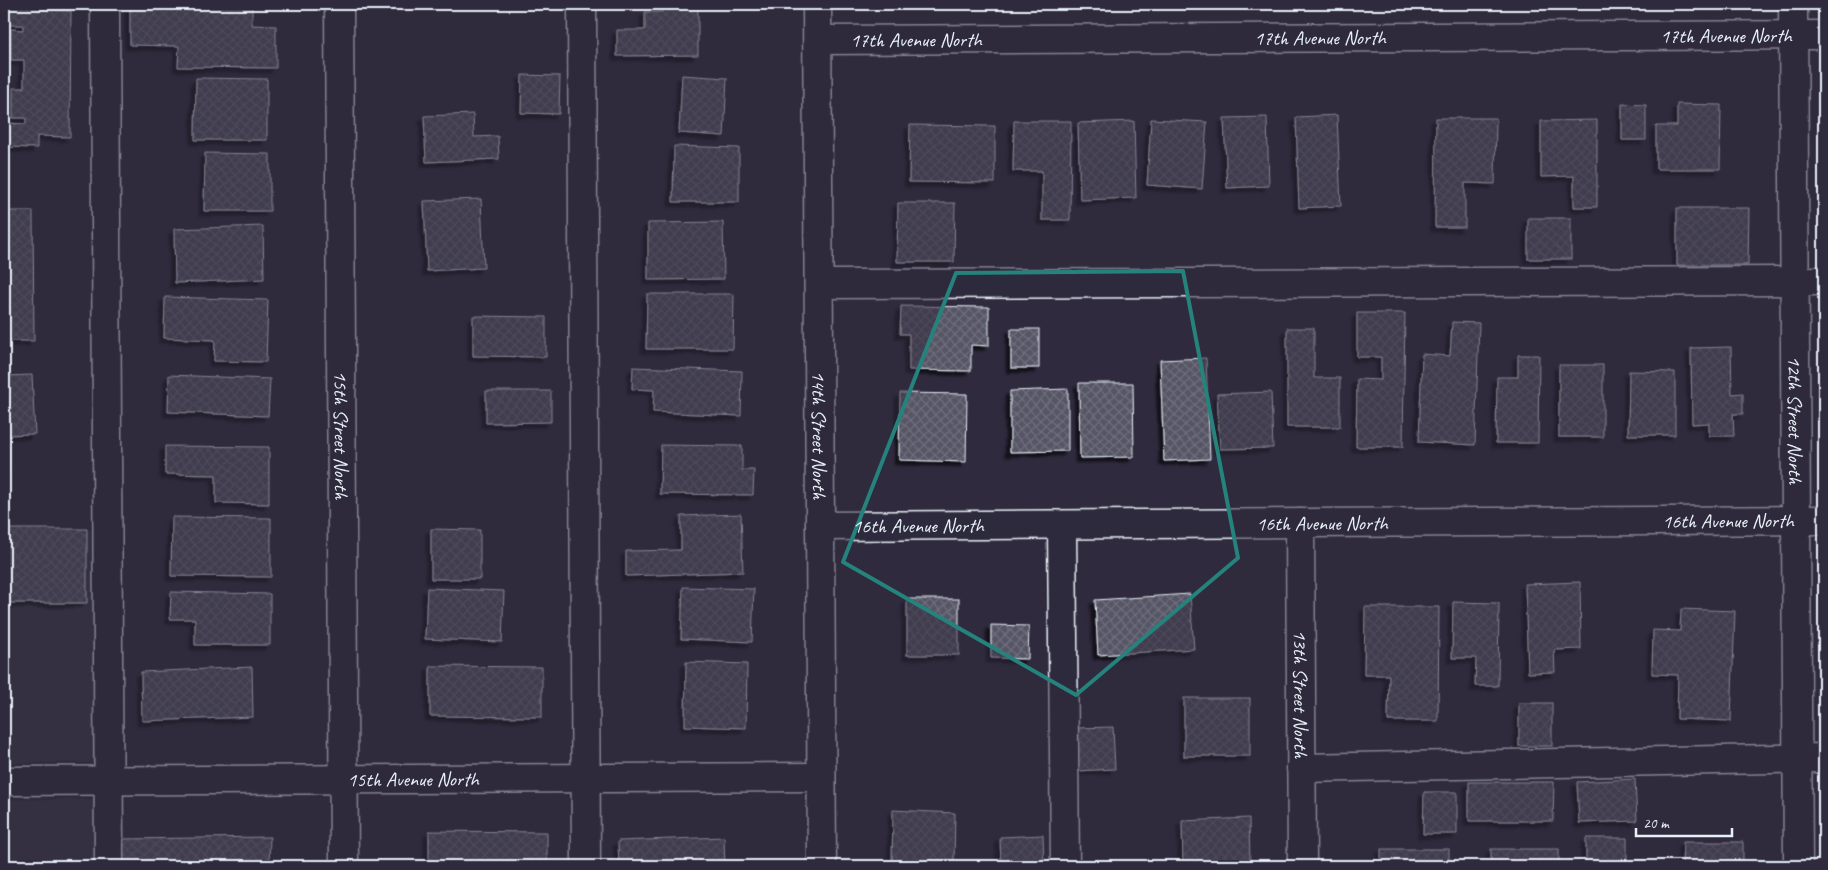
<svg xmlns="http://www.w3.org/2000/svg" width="1828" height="870" font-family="Caveat,sans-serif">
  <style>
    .built { fill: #3b3749 }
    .park { fill: url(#park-dots); stroke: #979aa6 }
    .building { fill: url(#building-cross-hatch); stroke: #e8f1f8; filter: url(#shadow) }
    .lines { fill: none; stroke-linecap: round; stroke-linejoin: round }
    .minor-casing { stroke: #e8f1f8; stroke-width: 31 }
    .minor { stroke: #2f2a3d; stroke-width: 28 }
    .marked { fill: none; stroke: #25827c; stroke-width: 4; stroke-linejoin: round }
    .labels { text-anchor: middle; stroke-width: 5; stroke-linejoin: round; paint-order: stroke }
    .street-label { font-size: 20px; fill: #e8f1f8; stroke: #2f2a3d }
  </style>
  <defs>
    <pattern id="park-dots" width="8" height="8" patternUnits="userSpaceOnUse" patternTransform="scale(1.25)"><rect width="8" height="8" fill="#464455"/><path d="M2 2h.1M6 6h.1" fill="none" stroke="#615f6e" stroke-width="1.8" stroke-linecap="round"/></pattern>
    <pattern id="building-cross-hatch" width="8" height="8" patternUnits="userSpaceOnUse" patternTransform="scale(1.25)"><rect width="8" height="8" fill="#575565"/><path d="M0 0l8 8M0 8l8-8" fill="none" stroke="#6f6e7c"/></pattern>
    <filter id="shadow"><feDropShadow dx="-4.5" dy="4.5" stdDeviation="1" flood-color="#0009"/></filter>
  </defs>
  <rect width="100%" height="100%" fill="#2f2a3d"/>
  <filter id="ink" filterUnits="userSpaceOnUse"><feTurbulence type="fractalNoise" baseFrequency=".02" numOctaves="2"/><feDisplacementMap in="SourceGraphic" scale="10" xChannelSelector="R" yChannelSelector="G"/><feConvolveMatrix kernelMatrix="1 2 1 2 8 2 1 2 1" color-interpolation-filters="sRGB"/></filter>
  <g filter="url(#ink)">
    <g class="built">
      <path d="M119,530L124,762L4,763V532Z"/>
      <path d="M125,799L126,866H4V800Z"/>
    </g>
    <path class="park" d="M1214,4H1480V5L1214,9Z"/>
    <g class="building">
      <path d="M4,4H44V10L71,11L70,137L37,136V148L4,147V123L26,124V118H13V88H24V60H11V29L23,30V25H4Z"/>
      <path d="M130,4H252V25L276,26V68L178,67L179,46L130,45Z"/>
      <path d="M662,4H698V55L617,56V30H645V12H662Z"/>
      <path d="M522,75L560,76L559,114L521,113Z"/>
      <path d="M682,75L727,78L724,136L679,133Z"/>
      <path d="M196,78L267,79V140H195Z"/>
      <path d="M1622,104L1646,105V140H1622Z"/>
      <path d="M1677,104L1721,105L1720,169H1656V126H1677Z"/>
      <path d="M473,114L474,137L498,136L499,159L426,162L424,116Z"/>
      <path d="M1337,115L1341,206L1299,208L1296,117Z"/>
      <path d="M1267,117L1269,186L1227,188L1224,118Z"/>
      <path d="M1436,118H1496L1495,184L1465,183V227H1435Z"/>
      <path d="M1151,119L1207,122L1202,189L1147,185Z"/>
      <path d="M1597,120V207H1574V176L1541,177V121Z"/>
      <path d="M1014,121H1071L1070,220H1042V171H1013Z"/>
      <path d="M1134,121L1136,198L1080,200L1078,123Z"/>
      <path d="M910,125L995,126V183L909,182Z"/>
      <path d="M674,146L739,148V202H673Z"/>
      <path d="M205,153L270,154V211H204Z"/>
      <path d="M481,199L484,268L427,271L424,201Z"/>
      <path d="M898,203H955L954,262H897Z"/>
      <path d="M1677,208H1749L1748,265H1677Z"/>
      <path d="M4,211H33L34,341H4Z"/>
      <rect x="1528" y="218" width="43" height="41"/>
      <path d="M723,222L724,279L648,280V223Z"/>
      <path d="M263,226L264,279L175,283L174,229Z"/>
      <path d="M647,294H734L733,349H646Z"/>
      <path d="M165,297L268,300L266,362L214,361L215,340L164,338Z"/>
      <path d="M901,306L989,307V346L971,345V371L909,370V334H900Z"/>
      <path d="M1357,313H1405L1403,447H1356L1357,379L1381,380V357H1357Z"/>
      <path d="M473,316L546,317V357L473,356Z"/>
      <path d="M1452,322L1479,323L1475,445L1419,442L1422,354L1450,356Z"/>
      <path d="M1287,328H1314V378H1340V427H1287Z"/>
      <rect x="1011" y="329" width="28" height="39"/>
      <path d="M1731,347L1732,394L1743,393V414H1733L1734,436H1709V423L1692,424L1691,348Z"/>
      <path d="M1518,355H1539L1538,443H1496L1497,377H1518Z"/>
      <path d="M1206,358L1210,459L1164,461L1160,360Z"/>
      <rect x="1559" y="365" width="44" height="72"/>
      <path d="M633,367L742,371L741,416L653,412L654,390L632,389Z"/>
      <path d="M1629,371L1675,372V435H1628Z"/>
      <path d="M32,375L35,434L4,435V376Z"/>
      <path d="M169,375L270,379L268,416L168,412Z"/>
      <path d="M1079,383H1133L1134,457L1080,458Z"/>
      <path d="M1068,389V451L1010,452V391Z"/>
      <path d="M486,391H551V422L486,423Z"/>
      <path d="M1271,392L1273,448L1220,449L1217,394Z"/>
      <path d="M900,393L967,394L966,462L899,460Z"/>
      <path d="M661,445L742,446V470H754L753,495L660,494Z"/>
      <path d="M4,446H9L8,512H4Z"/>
      <path d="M165,446L269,447V504L216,503V475L165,474Z"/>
      <path d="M741,514L743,572L626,576V551L681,550V516Z"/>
      <path d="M172,517L271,518V577L171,576Z"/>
      <path d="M4,529H87V603H7V723H4Z"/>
      <path d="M431,529L480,530V579H431Z"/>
      <path d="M1580,582L1581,649L1554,650L1555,672L1528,673L1525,584Z"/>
      <path d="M683,587L754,589L752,642L681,639Z"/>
      <path d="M427,588L504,591L502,642L425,639Z"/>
      <path d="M171,592L270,594V645H195V619H170Z"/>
      <path d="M1190,594L1194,649L1098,655L1095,600Z"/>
      <rect x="907" y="599" width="52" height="56"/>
      <path d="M1453,602L1499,603L1498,686H1475L1476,658H1452Z"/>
      <path d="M1365,607H1439L1438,721H1388L1389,675H1364Z"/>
      <path d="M1681,609L1735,611L1731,721L1677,719L1678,675L1652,674L1653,630L1680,631Z"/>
      <path d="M991,625L1029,626L1028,659L991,658Z"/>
      <path d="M686,662L747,664L746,728L685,726Z"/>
      <path d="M430,666L542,667V717L430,716Z"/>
      <path d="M252,667L253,717L142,721L141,672Z"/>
      <rect x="1184" y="698" width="66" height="58"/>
      <rect x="1519" y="703" width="33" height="43"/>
      <path d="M1113,727L1115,769L1077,771L1076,728Z"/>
      <path d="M1635,779L1637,821L1579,823L1577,782Z"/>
      <path d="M1469,782H1554L1553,821H1469Z"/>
      <path d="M1424,792H1457V834H1423Z"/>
      <path d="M893,810L955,813L954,866H892Z"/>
      <path d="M1249,818L1250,863L1183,866L1182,821Z"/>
      <path d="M429,831L547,832V866H429Z"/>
      <path d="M1043,835L1044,866H1001L1000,837Z"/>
      <path d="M270,837L269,866H122L123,839Z"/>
      <path d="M724,837L725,866H619L618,841Z"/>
      <path d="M1586,838H1627V860H1648V866H1586Z"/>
      <path d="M1683,842H1743V866H1682Z"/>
      <rect x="1381" y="849" width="68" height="17"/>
      <rect x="1491" y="849" width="68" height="17"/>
    </g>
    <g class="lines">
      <defs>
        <g id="minor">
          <path d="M105,4L109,866"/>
          <path id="s1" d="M339,4L344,866"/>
          <path d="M582,4L586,866"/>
          <path id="s2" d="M817,4L822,866"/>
          <path id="s3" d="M1793,4L1798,866"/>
          <path id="s4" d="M818,40L1824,35"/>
          <path d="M819,284L1824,281"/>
          <path id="s5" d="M1300,523L1302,866"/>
          <path d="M1062,525L1065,866"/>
          <path id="s6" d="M820,526L1824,520"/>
          <path d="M1301,768L1824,758"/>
          <path id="s7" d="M4,781L821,777"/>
        </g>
      </defs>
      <use href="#minor" class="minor-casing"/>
      <use href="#minor" class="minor"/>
    </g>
  </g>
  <path d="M0 0H1828V870H0ZM1183,271L1238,558L1076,695L843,562L956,273Z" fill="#2f2a3d" fill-opacity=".55" fill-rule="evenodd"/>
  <path class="marked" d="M1183,271L1238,558L1076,695L843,562L956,273Z"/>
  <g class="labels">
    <g class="street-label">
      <text dy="7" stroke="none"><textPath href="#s4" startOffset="908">17th Avenue North</textPath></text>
      <text dy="7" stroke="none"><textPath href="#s4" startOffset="502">17th Avenue North</textPath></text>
      <text dy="7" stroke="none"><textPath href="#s4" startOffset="98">17th Avenue North</textPath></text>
      <text dy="7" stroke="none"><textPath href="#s3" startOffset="416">12th Street North</textPath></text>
      <text dy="7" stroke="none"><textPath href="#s1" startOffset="431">15th Street North</textPath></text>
      <text dy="7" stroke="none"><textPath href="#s2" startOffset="431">14th Street North</textPath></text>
      <text dy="7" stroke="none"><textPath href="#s6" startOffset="908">16th Avenue North</textPath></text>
      <text dy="7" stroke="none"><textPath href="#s6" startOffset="502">16th Avenue North</textPath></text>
      <text dy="7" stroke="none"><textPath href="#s6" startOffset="98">16th Avenue North</textPath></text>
      <text dy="7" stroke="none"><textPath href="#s5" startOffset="171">13th Street North</textPath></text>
      <text dy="7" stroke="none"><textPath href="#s7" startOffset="409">15th Avenue North</textPath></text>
    </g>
  </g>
  <rect width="1828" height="870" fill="none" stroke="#2f2a3d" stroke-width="20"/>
  <rect x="10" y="10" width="1808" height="850" fill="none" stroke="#e8f1f8" stroke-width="2" filter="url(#ink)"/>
  <path d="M1636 828v8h96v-8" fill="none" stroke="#e8f1f8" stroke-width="2.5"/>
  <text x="1643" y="828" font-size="15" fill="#e8f1f8" stroke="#2f2a3d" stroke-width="4" paint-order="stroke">20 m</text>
</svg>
